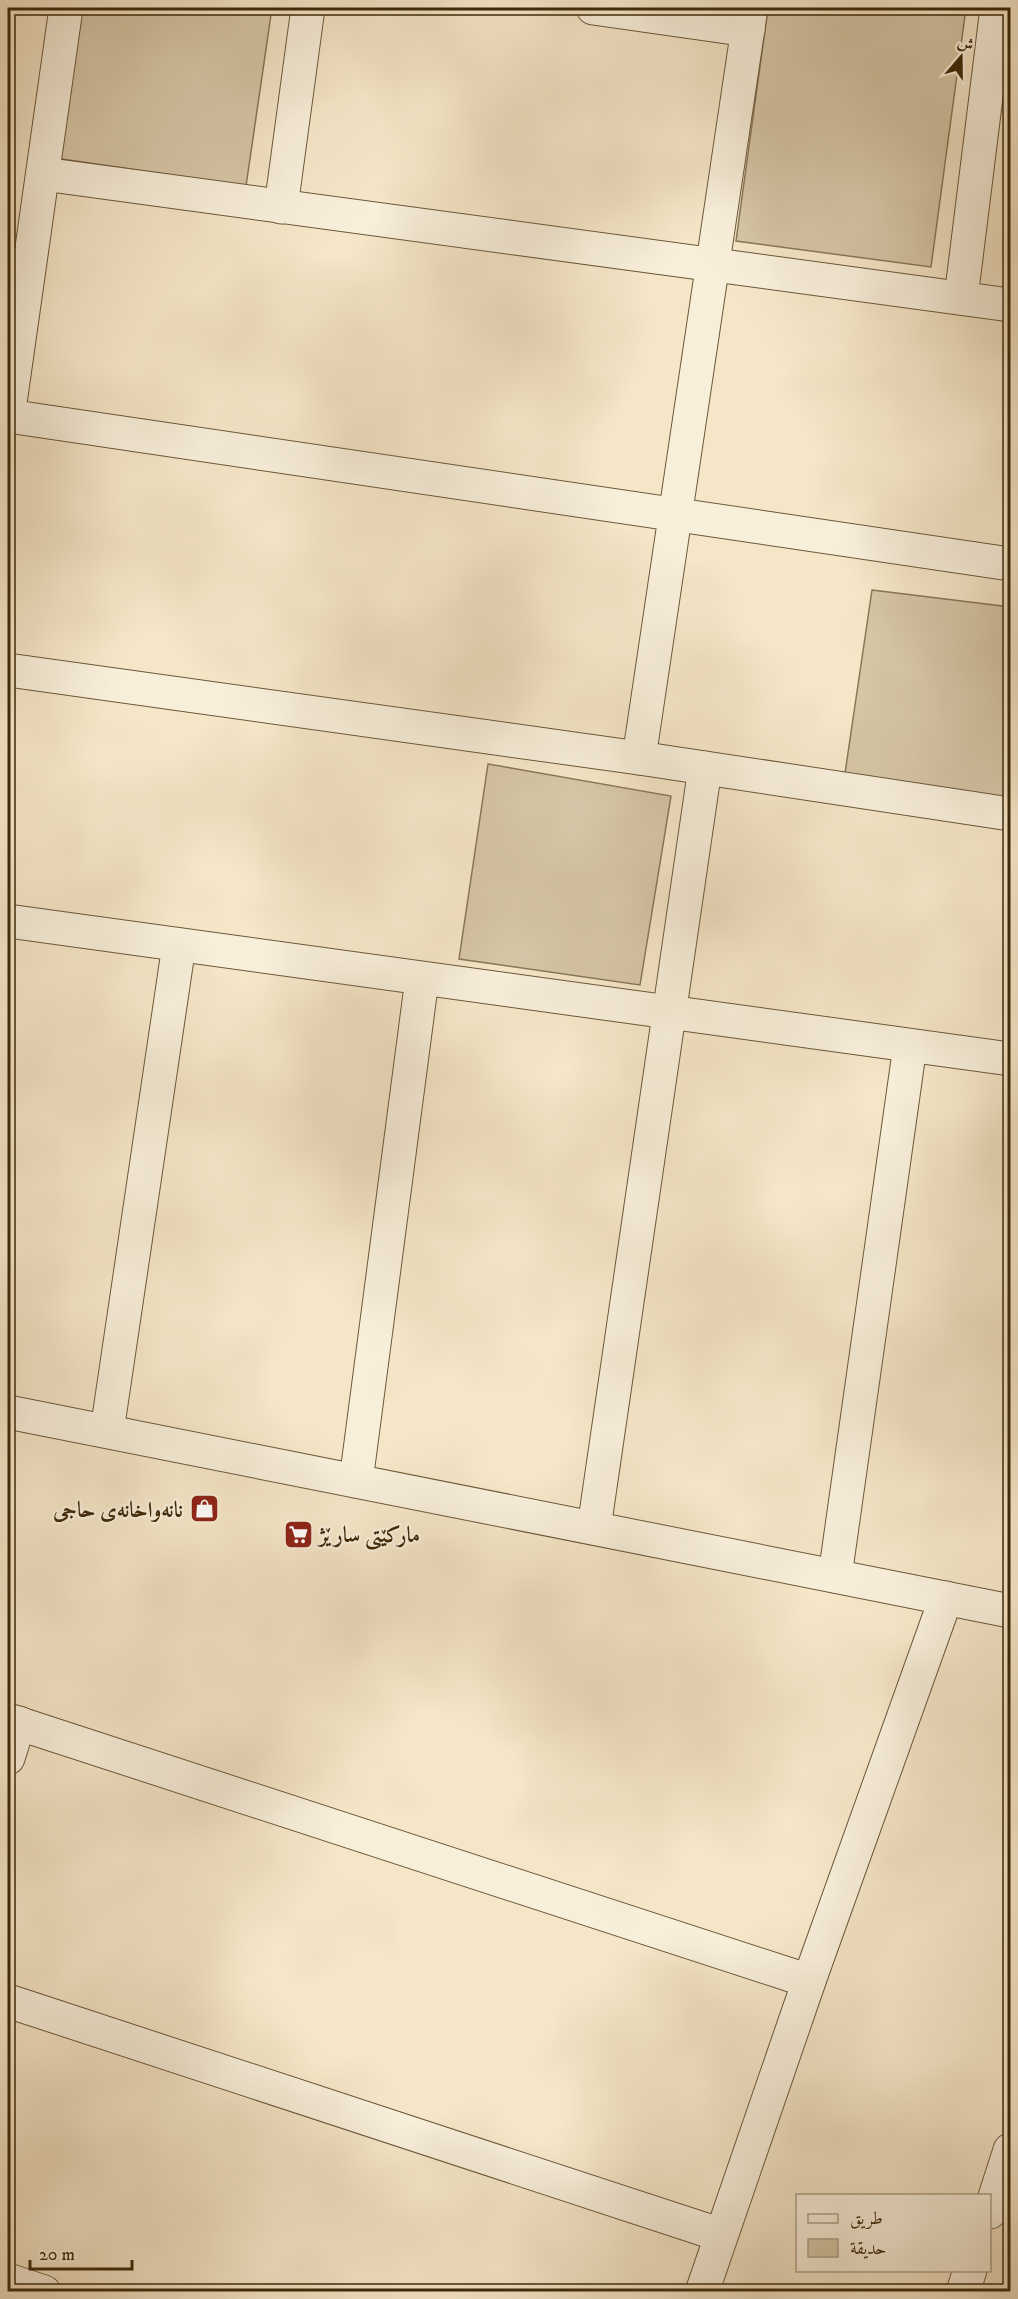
<svg xmlns="http://www.w3.org/2000/svg" width="1018" height="2299" font-family="'IM FELL DW Pica',Amiri,serif">
  <style>
    .green { fill: #d6c6a7; stroke: #8a7758; stroke-width: 1.5 }
    .lines { fill: none; stroke-linecap: round; stroke-linejoin: round }
    .minor-casing { stroke: #6b5838; stroke-width: 35 }
    .tertiary-casing { stroke: #6b5838; stroke-width: 35 }
    .minor { stroke: #f8efdb; stroke-width: 33 }
    .tertiary { stroke: #f8efdb; stroke-width: 33 }
    .labels { text-anchor: middle; stroke-width: 4.5; stroke-linejoin: round; paint-order: stroke }
    .poi-label { font-size: 22px; font-weight: bold; fill: #3d2808; stroke: #f8efdb; text-anchor: end }
  </style>
  <rect width="100%" height="100%" fill="#f5e6c8"/>
  <filter id="stains"><feTurbulence type="fractalNoise" baseFrequency=".00333" numOctaves="4"/><feColorMatrix values="0 0 0 0 .2 0 0 0 0 .09 0 0 0 0 .02 0 0 0 .5 -.17"/></filter>
  <radialGradient id="worn" r=".72"><stop offset=".6" stop-color="#630" stop-opacity="0"/><stop offset="1" stop-color="#630" stop-opacity=".3"/></radialGradient>
  <g class="green">
    <path d="M78,8H272L246,186L55,158Z"/>
    <path d="M768,8H966L931,267L736,241Z"/>
    <path d="M872,590L1010,607V803L844,780Z"/>
    <path d="M488,764L671,796L640,985L459,959Z"/>
  </g>
  <g class="lines">
    <defs>
      <g id="minor">
        <path d="M593,8L748,30"/>
        <path d="M43,174L1010,305"/>
        <path d="M281,207L308,8"/>
        <path d="M961,298L997,8"/>
        <path d="M8,416L1010,564"/>
        <path d="M8,417L66,8"/>
        <path d="M8,670L639,758L1010,814"/>
        <path d="M639,758L751,8"/>
        <path d="M8,921L1010,1059"/>
        <path d="M107,1431L179,945"/>
        <path d="M356,1481L422,979"/>
        <path d="M594,1528L705,768"/>
        <path d="M835,1576L910,1046"/>
        <path d="M8,1720L809,1981"/>
        <path d="M8,1758L19,1723"/>
        <path d="M8,2001L721,2235"/>
        <path d="M990,2212L1010,2150"/>
        <path d="M8,2280L44,2292"/>
        <path d="M702,2292L809,1981L946,1598"/>
        <path d="M963,2292L970,2270"/>
      </g>
      <path id="tertiary" d="M8,1412L1010,1611"/>
    </defs>
    <use href="#minor" class="minor-casing"/>
    <use href="#tertiary" class="tertiary-casing"/>
    <use href="#minor" class="minor"/>
    <use href="#tertiary" class="tertiary"/>
  </g>
  <defs>
    <symbol id="shop-square" viewBox="-11 -11 22 22"><rect x="-9" y="-9" width="18" height="18" rx="4" fill="#8f2418" stroke="#f8efdb"/><path d="M-5-2.5h2.3a2.7 3.5 0 0 1 5.4 0H5L5.5 6h-11ZM-1.5-2.5h3a1.5 2.3 0 0 0-3 0Z" fill="#fff"/></symbol>
    <symbol id="supermarket-square" viewBox="-11 -11 22 22"><rect x="-9" y="-9" width="18" height="18" rx="4" fill="#8f2418" stroke="#f8efdb"/><path d="M-6-5.5h2.5l.6 2H6L4.5 2H-2.5L-4.4-4H-6ZM-1.5 3.2a1.3 1.3 0 1 0 .1 0ZM3 3.2a1.3 1.3 0 1 0 .1 0Z" fill="#fff"/></symbol>
  </defs>
  <g fill-rule="evenodd">
    <use href="#shop-square" x="188" y="1492" width="33" height="33"/>
    <use href="#supermarket-square" x="282" y="1518" width="33" height="33"/>
  </g>
  <g class="labels">
    <g class="poi-label">
      <text x="183" y="1517">نانەواخانەی حاجی</text>
      <text x="319" y="1542" text-anchor="start">مارکێتی سارێژ</text>
    </g>
  </g>
  <rect width="1018" height="2299" fill="none" stroke="#f5e6c8" stroke-width="30"/>
  <rect x="9" y="9" width="1000" height="2281" fill="none" stroke="#3d2808" stroke-width="3"/>
  <rect x="15" y="15" width="988" height="2269" fill="none" stroke="#3d2808" stroke-width="1.5"/>
  <rect x="796" y="2194" width="195" height="78" fill="#f8efdb" stroke="#ad9f87" stroke-width="1.5"/>
  <rect x="808" y="2214" width="30" height="9" fill="#f8efdb" stroke="#ad9f87" stroke-width="1.5"/>
  <text x="850" y="2224" font-size="18" fill="#3d2808">طريق</text>
  <rect x="808" y="2239" width="30" height="18" fill="#d6c6a7" stroke="#ad9f87" stroke-width="1.5"/>
  <text x="850" y="2254" font-size="18" fill="#3d2808">حديقة</text>
  <g transform="translate(961 57) rotate(20)" stroke="#f8efdb" stroke-width="4.5" paint-order="stroke">
  <path d="M0-4.5L10 22L0 15L-10 22Z" fill="#3d2808"/>
  <text y="-9" font-size="16" font-weight="bold" text-anchor="middle" fill="#3d2808">ش</text>
  </g>
  <path d="M30 2260v9h102v-9" fill="none" stroke="#3d2808" stroke-width="3"/>
  <text x="39" y="2260" font-size="18" fill="#3d2808" stroke="#f8efdb" stroke-width="4.5" paint-order="stroke">20 m</text>
  <rect width="100%" height="100%" filter="url(#stains)"/>
  <rect width="100%" height="100%" fill="url(#worn)"/>
</svg>
